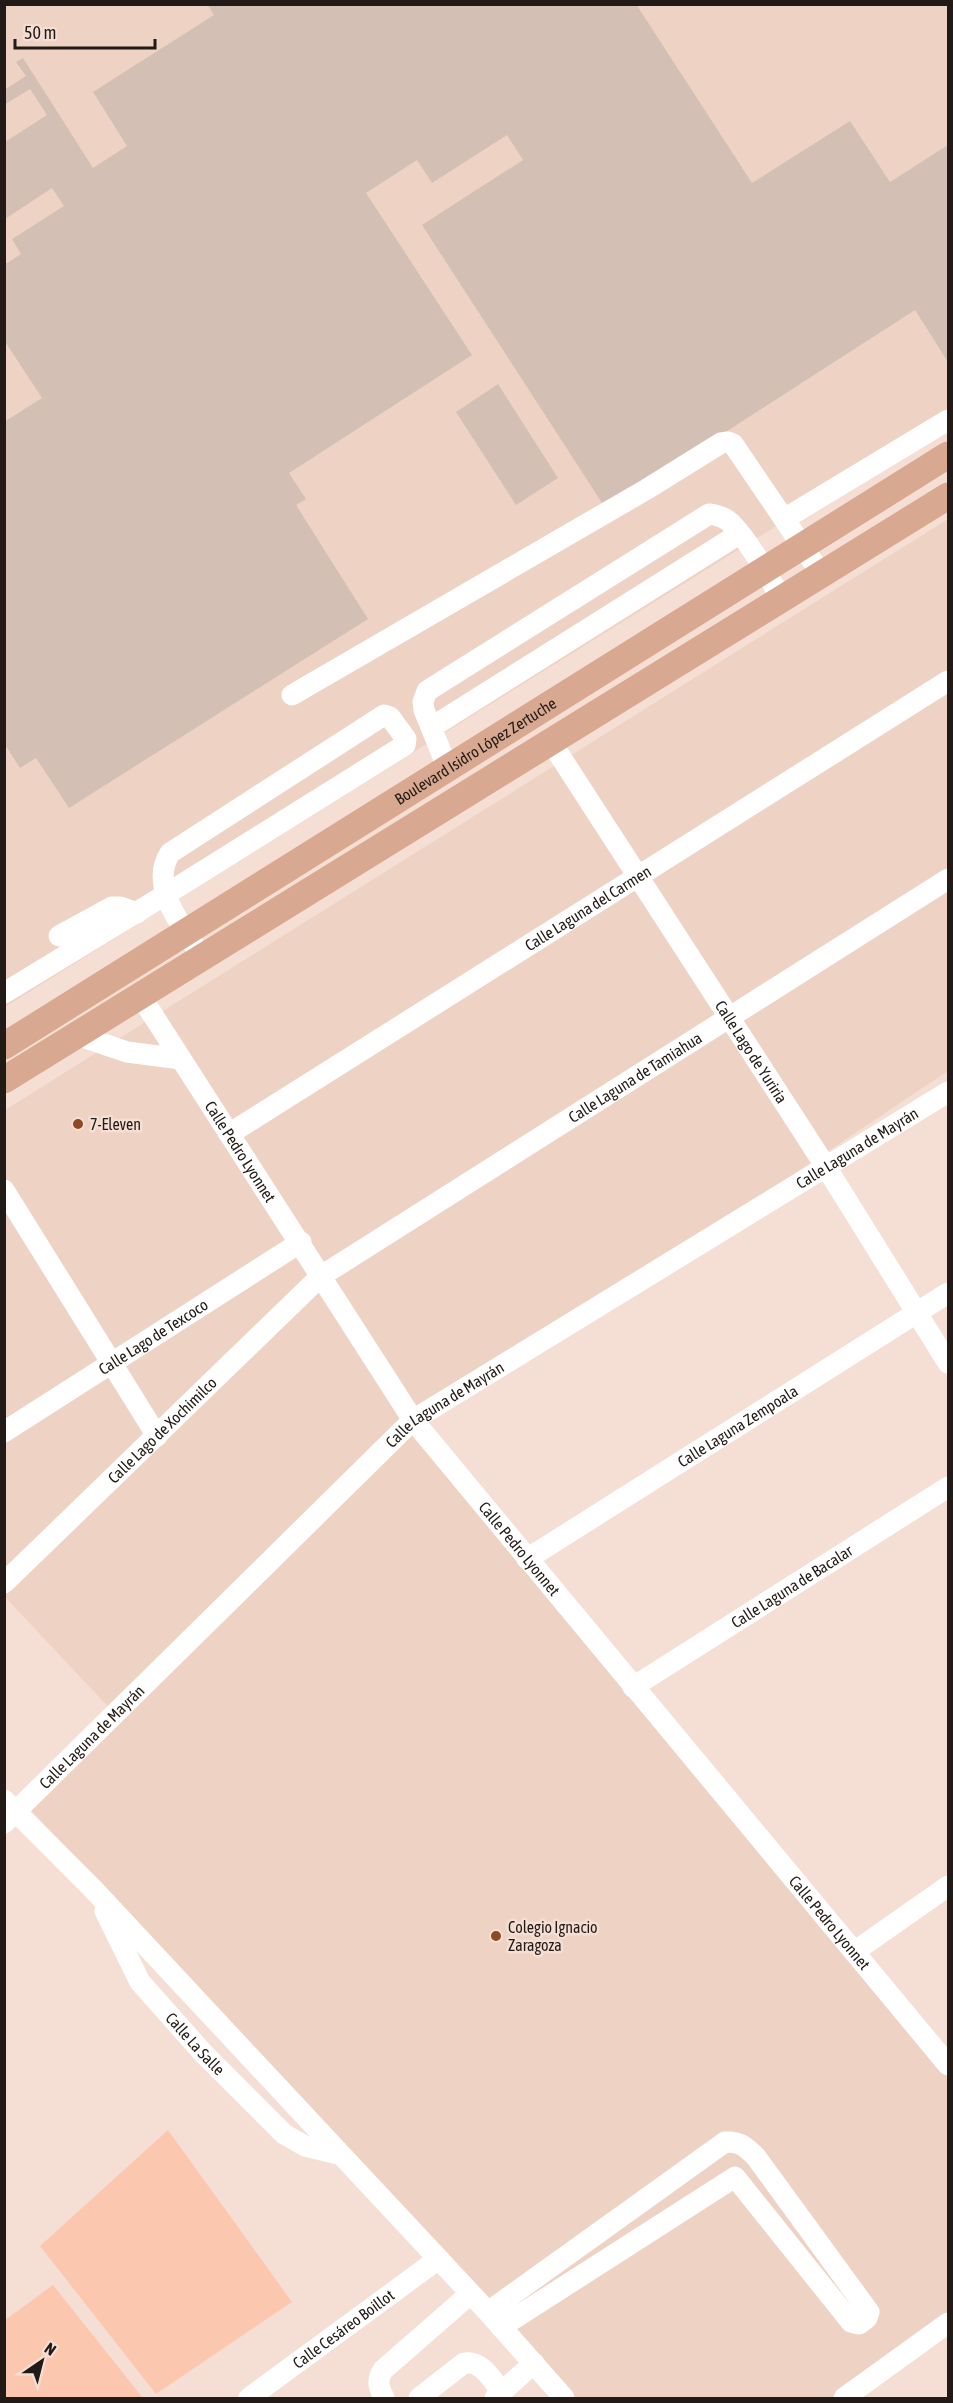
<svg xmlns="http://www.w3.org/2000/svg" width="953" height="2403" font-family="'Asap Condensed',sans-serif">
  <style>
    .built { fill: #eed2c4 }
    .green { fill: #fbc8af }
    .building { fill: #d4bfb5 }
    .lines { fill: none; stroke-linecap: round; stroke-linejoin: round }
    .minor { stroke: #fff; stroke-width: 21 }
    .major { stroke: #d8a990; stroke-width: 27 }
    .poi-dot { fill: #904a23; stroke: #f5dfd5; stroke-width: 2 }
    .labels { text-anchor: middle; stroke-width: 5; stroke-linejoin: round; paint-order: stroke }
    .street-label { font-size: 16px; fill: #211a16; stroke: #f5dfd5 }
    .poi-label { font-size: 16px; fill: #211a16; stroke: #f5dfd5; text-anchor: start }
  </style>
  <rect width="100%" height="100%" fill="#f5dfd5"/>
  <g class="built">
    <path d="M5,5H948V419L5,1007Z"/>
    <path d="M948,519V1071L420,1424L948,2065V2323L844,2398H569L448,2253L29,1808L115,1714L5,1597V1110Z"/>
  </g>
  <g class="green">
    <path d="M168,2130L292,2302L156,2394L40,2246Z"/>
    <path d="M53,2285L143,2398H5V2320Z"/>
  </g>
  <g class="building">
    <path d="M207,4H636L752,183L850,121L890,182L948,145V362L915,310L606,509L422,225L523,160L507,135L432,183L417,160L366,193L472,355L289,473L306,499L296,505L368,619L69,808L36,758L20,768L4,743V422L42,398L4,340V265L21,254L12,239L64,206L52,188L5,219V142L47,115L30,89L4,105V90L26,76L16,62L23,58L93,168L127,146L93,92L214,15Z"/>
    <path d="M498,384L558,478L516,505L456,412Z"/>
  </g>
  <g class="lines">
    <g class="minor">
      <path d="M784,519L948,420"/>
      <path d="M292,695L647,489L721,443L728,442L733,444L822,575"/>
      <path d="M432,727L739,534"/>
      <path id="s1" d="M551,742L826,1167L948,1363"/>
      <path d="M448,769L424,710L423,702L427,691L709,514C717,515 725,517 731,523C751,544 767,574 782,600"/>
      <path d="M59,936L112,907H120L137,913"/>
      <path d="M4,993L165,895L405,745L406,739L390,717L384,715L170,853C148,887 184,929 202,957"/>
      <path id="s2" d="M140,995L413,1420L948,2065"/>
      <path d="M77,1035L127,1052L181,1059"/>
      <path id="s3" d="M229,1134L948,681"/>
      <path d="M4,1190L157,1436"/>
      <path id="s4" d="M4,1432L301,1242"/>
      <path id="s5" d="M527,1559L948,1293"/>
      <path id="s6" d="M4,1583L321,1276L948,879"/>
      <path id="s7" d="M633,1687L948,1487"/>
      <path d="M4,1800L94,1890L488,2312L564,2398"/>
      <path id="s8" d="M4,1823L413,1420L948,1092"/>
      <path id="s9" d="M105,1911L140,1982L204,2054L284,2134L305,2146L338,2154"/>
      <path d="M854,1952L948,1886"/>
      <path d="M488,2312L725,2142C740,2141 746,2147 756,2157L869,2312L867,2318L859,2324L851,2322L735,2177L501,2327"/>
      <path id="s10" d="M249,2398L437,2260"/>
      <path d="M384,2398C379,2388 376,2381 383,2370L470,2294"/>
      <path d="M419,2398L464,2363C482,2360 492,2380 502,2392"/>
      <path d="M495,2398L534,2363"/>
      <path d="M844,2398L948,2323"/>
    </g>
    <g class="major">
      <path id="s11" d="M4,1046L948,455"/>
      <path d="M4,1080L948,496"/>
    </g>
  </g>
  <g class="poi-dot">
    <circle cx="78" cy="1124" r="6"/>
    <circle cx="496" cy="1936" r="6"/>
  </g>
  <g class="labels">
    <g class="street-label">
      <text dy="6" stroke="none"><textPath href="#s11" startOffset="556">Boulevard Isidro López Zertuche</textPath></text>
      <text dy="6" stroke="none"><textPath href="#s3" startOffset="424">Calle Laguna del Carmen</textPath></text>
      <text dy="6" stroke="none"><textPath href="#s1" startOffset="369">Calle Lago de Yuriria</textPath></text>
      <text dy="6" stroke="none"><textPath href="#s6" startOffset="813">Calle Laguna de Tamiahua</textPath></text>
      <text dy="6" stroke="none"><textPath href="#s8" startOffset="1095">Calle Laguna de Mayrán</textPath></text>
      <text dy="6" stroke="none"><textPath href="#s2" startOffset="186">Calle Pedro Lyonnet</textPath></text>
      <text dy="6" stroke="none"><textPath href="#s4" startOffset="177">Calle Lago de Texcoco</textPath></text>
      <text dy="6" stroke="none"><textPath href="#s8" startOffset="609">Calle Laguna de Mayrán</textPath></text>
      <text dy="6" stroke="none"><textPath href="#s5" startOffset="249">Calle Laguna Zempoala</textPath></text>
      <text dy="6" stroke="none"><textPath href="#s6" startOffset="220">Calle Lago de Xochimilco</textPath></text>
      <text dy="6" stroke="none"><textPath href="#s2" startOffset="672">Calle Pedro Lyonnet</textPath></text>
      <text dy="6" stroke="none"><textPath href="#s7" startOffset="188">Calle Laguna de Bacalar</textPath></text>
      <text dy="6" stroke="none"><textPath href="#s8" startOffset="123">Calle Laguna de Mayrán</textPath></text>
      <text dy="6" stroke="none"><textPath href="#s2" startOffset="1158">Calle Pedro Lyonnet</textPath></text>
      <text dy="6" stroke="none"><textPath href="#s9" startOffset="162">Calle La Salle</textPath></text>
      <text dy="6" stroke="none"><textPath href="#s10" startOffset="117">Calle Cesáreo Boillot</textPath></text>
    </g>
    <g class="poi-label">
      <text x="90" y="1130">7-Eleven</text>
      <text x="508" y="1933">Colegio Ignacio<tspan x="508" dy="18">Zaragoza</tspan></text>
    </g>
  </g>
  <rect width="953" height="2403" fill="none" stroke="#211a16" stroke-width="12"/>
  <g transform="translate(42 2361) rotate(35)" stroke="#f5dfd5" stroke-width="4.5" paint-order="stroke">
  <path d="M0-4.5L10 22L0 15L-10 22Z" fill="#211a16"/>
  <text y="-9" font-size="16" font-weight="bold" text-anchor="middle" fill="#211a16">N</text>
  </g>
  <path d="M15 39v9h140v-9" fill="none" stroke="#211a16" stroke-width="3"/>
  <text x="24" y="39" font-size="18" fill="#211a16" stroke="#f5dfd5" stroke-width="4.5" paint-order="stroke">50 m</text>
</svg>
